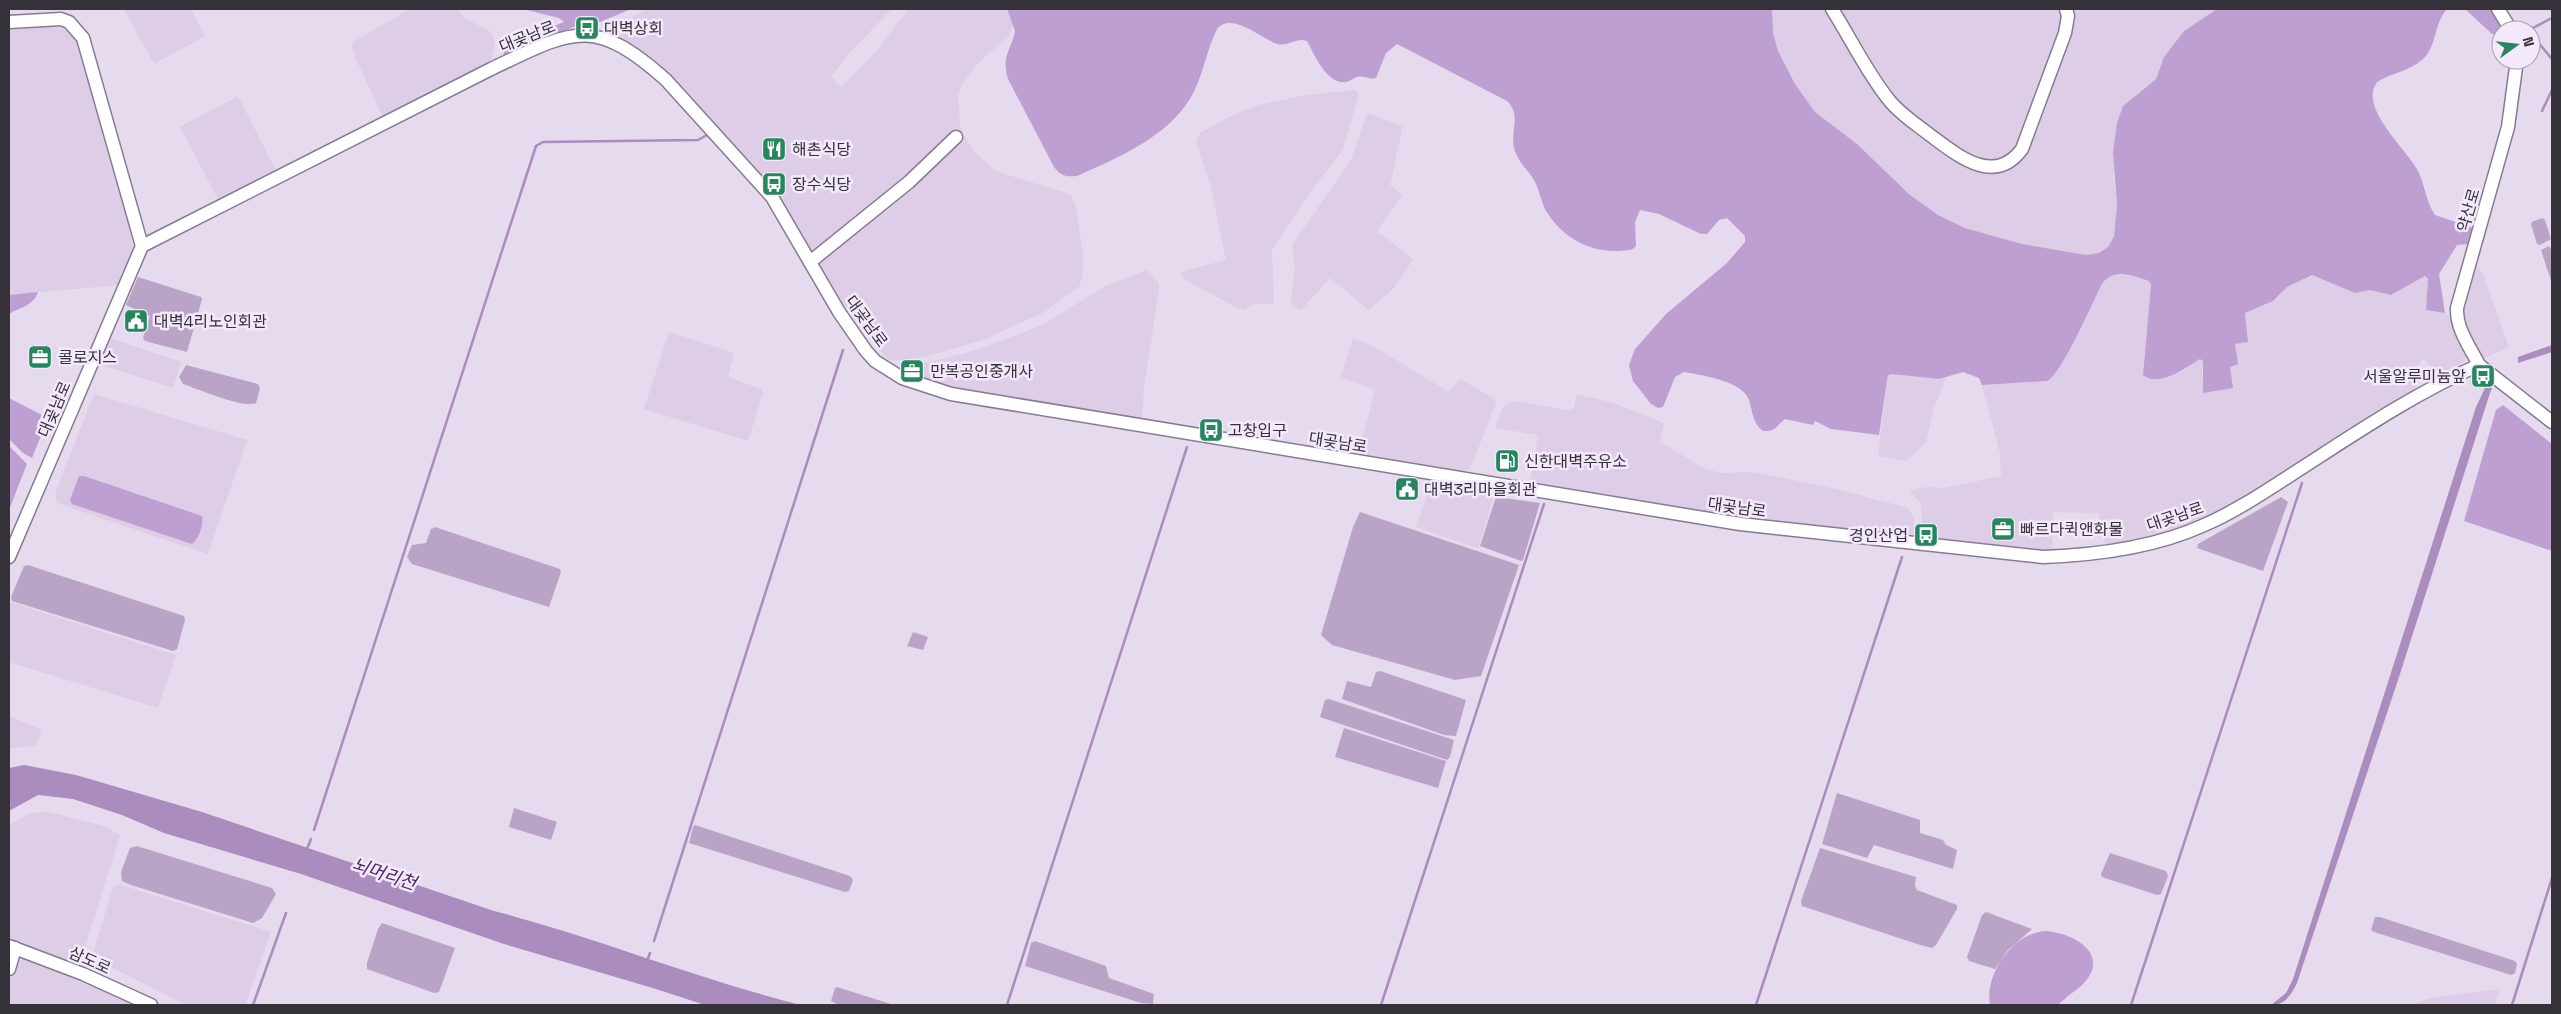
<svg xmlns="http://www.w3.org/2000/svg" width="2561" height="1014" font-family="'Space Grotesk','Noto Sans KR',sans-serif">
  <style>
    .built { fill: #ddcde7 }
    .green { fill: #b9a4c7 }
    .forest { fill: #bd9fd2 }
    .water { fill: #aa8cbe }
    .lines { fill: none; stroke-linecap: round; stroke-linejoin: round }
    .stream { stroke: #aa8cbe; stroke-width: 2.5 }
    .minor-casing { stroke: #867b8e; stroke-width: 15 }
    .minor { stroke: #fff; stroke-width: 12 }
    .labels { text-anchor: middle; stroke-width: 5; stroke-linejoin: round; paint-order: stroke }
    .poi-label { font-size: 16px; fill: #353138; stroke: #f3e8fc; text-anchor: start }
    .street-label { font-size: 16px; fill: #353138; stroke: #f3e8fc }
    .water-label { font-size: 18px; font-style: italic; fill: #4d2663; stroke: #f3e8fc }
  </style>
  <rect width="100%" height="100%" fill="#e6daef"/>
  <g class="built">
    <path d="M124,9H191L205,36L154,64Z"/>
    <path d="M410,9H458L463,17L491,32L494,39V48L489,65L389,116L382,115L355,57L352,48L353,42Z"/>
    <path d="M647,9H892L849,53L831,77L842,87L877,50L909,9H1007L1013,25L1009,36L977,64L961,86L958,96L960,125L963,134L974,151L995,171L1070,194L1076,207L1083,254L1082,278L1079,287L1044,312L986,339L924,357L890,361L872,342L846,308L784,206L741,155L707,116L651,60L615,35L613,30L615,26Z"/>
    <path d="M1772,9H2217L2184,31L2164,57L2156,79L2136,94L2113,174L2117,205L2114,237L2108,247L2099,253L2086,255L2022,244L1965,228L1938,215L1910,195L1857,144L1815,112L1795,84L1778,51L1773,33Z"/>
    <path d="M52,25L69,31L81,48L129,222L133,251L120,285L9,295V28Z"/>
    <path d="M1355,90L1359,94L1342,151L1314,187L1272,250L1274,304H1253L1244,310L1237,308L1184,279L1180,272L1226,260L1210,184L1196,141L1200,133L1231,116L1258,105L1306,95Z"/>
    <path d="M238,96L276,171L219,201L180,127Z"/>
    <path d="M1367,113L1403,126L1390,185L1402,195L1377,231L1413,259L1395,287L1369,310L1330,278L1301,310L1293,307L1291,302L1295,267L1292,245L1351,160Z"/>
    <path d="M2475,262L2483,274L2509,347L2483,359L2464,324L2463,306Z"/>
    <path d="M1147,270L1159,283V291L1144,386L1142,418L950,389L919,380V367L922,364L973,351L1028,331L1046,323L1105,286Z"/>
    <path d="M2115,273L2142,279L2149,281L2151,285L2143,370L2144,375L2153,379L2169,376L2200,359L2203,361L2202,379L2230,366L2235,344L2248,341L2245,313L2267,304L2279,297L2287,287L2312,275L2355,293L2370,290L2391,295L2425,276L2428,279L2427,310L2445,313L2451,318L2466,350L2465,361L2441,375L2423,359L2409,376L2418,390L2222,512L2166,534L2109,546L2105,544L2098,513L2053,512L2052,550L1933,540L1927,537L1922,528L1921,503L1909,490L1928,487L1945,488L2001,476L2000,453L1982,385L2047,381L2102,284L2106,277Z"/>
    <path d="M669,332L729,351L733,354V358L728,377L761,389L763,393L748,441L644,409Z"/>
    <path d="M110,338L181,362L173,388L99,364Z"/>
    <path d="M1353,338L1373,346L1449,392L1460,379L1493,398L1496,403L1470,469L1457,473L1363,457L1360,448L1375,390L1341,377Z"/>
    <path d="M1892,374L1939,379L1946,378L1934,408L1926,442L1907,461L1878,456L1887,380L1888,375Z"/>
    <path d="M94,394L247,440L208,554L57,503L55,494Z"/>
    <path d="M1577,394L1614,403L1664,423L1660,442L1704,468L1720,473L1751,472L1775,476L1840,490L1908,508L1914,518L1913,534L1908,537L1753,521L1530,484L1538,435L1495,428L1502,409L1507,404L1514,401L1568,410L1574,408Z"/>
    <path d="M1431,485L1494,496L1478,548L1416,527Z"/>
    <path d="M10,602L176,655L158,708L9,662Z"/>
    <path d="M9,716L40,729L41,735L36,745L9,749Z"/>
    <path d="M49,812L104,826L120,835L79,967L9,940V825L31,813Z"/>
    <path d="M118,884L271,932L245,1005H186L92,957L113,887Z"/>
    <path d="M9,951L61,971L138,1005H9Z"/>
    <path d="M2500,989L2495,1005H2411L2430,998Z"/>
  </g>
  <g class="green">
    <path d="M2542,218L2545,220L2551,239L2540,245L2537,244L2531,224L2532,222Z"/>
    <path d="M2549,246L2552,251V284L2541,250Z"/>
    <path d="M138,277L201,297L202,299L187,352L145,341L143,338L150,316L126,305Z"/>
    <path d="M186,365L258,384L260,388L256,403C244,409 198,389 183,384L179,377Z"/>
    <path d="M1496,497L1540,503L1523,560L1521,561L1480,546Z"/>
    <path d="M2281,497L2288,502L2263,571L2197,548L2198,544Z"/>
    <path d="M1360,512L1519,565L1481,676L1455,680L1332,645L1321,635L1353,527Z"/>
    <path d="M435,527L560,569L561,572L549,607L412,564L407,557L412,545L426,543L431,529Z"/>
    <path d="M28,565L184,616L185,620L177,649L173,651L12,601L11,597L24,566Z"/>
    <path d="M913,632L928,637L923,650L907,646Z"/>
    <path d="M1380,671L1466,700L1456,736L1444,735L1342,699L1347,681L1371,687L1376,672Z"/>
    <path d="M1329,699L1454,740L1450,757L1447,760L1320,717L1325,700Z"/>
    <path d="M1344,728L1446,761L1438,788L1335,757Z"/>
    <path d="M1837,793L1920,820V833L1943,840L1946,845L1957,850L1953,869L1874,845L1867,858L1822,844Z"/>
    <path d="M514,808L557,822L551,840L509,827Z"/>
    <path d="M695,825L850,876L853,880L849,891L845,892L689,843L693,827Z"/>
    <path d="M137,846L272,888L276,894L262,918L253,923L131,885L122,881L121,872L130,848Z"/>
    <path d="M1820,848L1916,877L1915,886L1917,890L1957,905V909L1936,945L1932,948L1917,944L1802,906L1801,901Z"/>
    <path d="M2110,853L2166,871L2168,876L2161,894L2157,895L2102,877L2101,874Z"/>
    <path d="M1986,912L2032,929L2008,950L1995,969L1969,961L1967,957L1982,915Z"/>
    <path d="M2375,917H2380L2515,961L2517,964L2515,973L2511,975L2374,932L2371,930Z"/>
    <path d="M382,923L455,948L439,992L434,993L367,969V963L378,929Z"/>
    <path d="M1035,941L1106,966L1109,978L1154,994L1153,1004L1141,1003L1025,966L1031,943Z"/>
    <path d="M837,987L894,1005H839L831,1001L835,988Z"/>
  </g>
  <g class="forest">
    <path d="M523,9H631L600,22L581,24L505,56L503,53L519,40L564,22L559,18Z"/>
    <path d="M1007,9H1772L1773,33L1778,51L1795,84L1815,112L1857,144L1910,195L1938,215L1965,228L2022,244L2086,255L2099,253L2108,247L2114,237L2117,205L2113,152L2117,123L2123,106L2156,79L2164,57L2184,31L2217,9H2447C2434,23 2437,46 2423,59C2410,71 2391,73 2377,82C2358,108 2407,149 2418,171C2425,185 2426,202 2435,215L2473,228L2468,244L2457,245L2439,274L2445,313L2426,310L2428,279L2425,276L2391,295L2370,290L2355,293L2312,275L2287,287L2273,301L2245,313L2248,342L2235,344L2238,364L2230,367L2233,388L2203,393V361L2200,359C2186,367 2160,388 2143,375L2151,285L2149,281C2132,276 2114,267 2102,284C2092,303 2062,374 2047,381L1982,385L1979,378L1963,372L1939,379L1892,374L1888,375L1887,380L1879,435L1831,429L1815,421L1813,425L1785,419C1776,426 1776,432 1763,431C1752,423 1753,412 1749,400C1743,381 1701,375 1684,372L1675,377L1663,407L1658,408L1651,404L1633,381L1629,365L1635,349L1666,314L1727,263L1745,242V236L1727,218L1719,220L1707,234H1701L1659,214L1640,210L1635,222L1636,246L1633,249C1598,257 1563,241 1545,209C1541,200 1539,189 1534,180C1527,169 1518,162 1514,148C1510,131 1522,115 1507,101L1397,44L1386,53L1376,78C1369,80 1364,75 1357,77C1353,78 1351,81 1346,82C1327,85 1314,54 1307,41C1297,37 1288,47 1277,44C1261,38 1231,11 1217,29C1206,51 1203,77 1191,97C1168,137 1117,158 1077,176C1065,177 1061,176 1054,167L1008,79C1001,56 1011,51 1015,31Z"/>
    <path d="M2465,9H2491L2504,30H2501V35L2492,34Z"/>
    <path d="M38,292C33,306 21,307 9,314V295Z"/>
    <path d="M9,398L48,418L32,458L23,453L9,439Z"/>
    <path d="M2503,405L2552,444V551L2464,521L2496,410Z"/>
    <path d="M9,446L27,464L9,510Z"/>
    <path d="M79,476H84L202,516C204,524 199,539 192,544L72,504L70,500Z"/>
    <path d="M2047,931C2087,936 2114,964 2072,993C2067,996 2062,1003 2056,1005C2047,1009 2003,1005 1990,1005C1984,974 2014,931 2047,931Z"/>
  </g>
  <g class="water">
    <path d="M2552,345V352L2518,363V357Z"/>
    <path d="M2487,384L2492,388L2490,393L2399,677L2297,983C2291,995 2285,1005 2271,1005L2286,993L2293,979L2476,407Z"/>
    <path d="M24,765L76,775L202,812L494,911C598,938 697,979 801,1005H705L656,989L504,944L301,874L164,833L122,815L73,799L38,795L9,811V768Z"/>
  </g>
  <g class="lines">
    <g class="stream">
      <path d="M2529,30L2552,18"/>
      <path d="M2531,34L2552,59"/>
      <path d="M2542,111L2552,90"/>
      <path d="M314,830L536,146L543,142L698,140L707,135"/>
      <path d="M307,849L311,839"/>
      <path d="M654,941L843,350"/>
      <path d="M647,961L650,953"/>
      <path d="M253,1005L286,913"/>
      <path d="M1007,1005L1187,447"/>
      <path d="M1381,1005L1544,504"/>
      <path d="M1756,1005L1902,557"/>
      <path d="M2131,1005L2302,483"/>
      <path d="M2512,1005L2552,878"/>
    </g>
    <defs>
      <g id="minor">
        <path d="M1832,9C1851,39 1867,73 1889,100C1900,114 1916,124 1930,135C1957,155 1994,187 2022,149L2065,33L2068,16L2066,9"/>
        <path d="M2498,9L2511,30"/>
        <path d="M9,22L61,19L69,22L83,38L142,246"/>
        <path d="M810,262L909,182L956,137"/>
        <path d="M2479,365C2470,347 2456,329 2457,308L2508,127L2517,60"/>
        <path d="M9,557L142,246L491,69C573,30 593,15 666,80L772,197L839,312L866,351L875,361L902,378L951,394L1740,524L2043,557C2096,555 2153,548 2202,526C2235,512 2266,491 2297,471C2356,433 2415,393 2479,365L2552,422"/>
        <path d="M9,946L83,974L151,1005"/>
        <path d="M9,969L15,948"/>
      </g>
    </defs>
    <use href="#minor" class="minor-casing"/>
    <use href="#minor" class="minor"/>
  </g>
  <defs>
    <symbol id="bus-square" viewBox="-11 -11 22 22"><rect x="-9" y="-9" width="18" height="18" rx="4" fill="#26865e" stroke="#f3e8fc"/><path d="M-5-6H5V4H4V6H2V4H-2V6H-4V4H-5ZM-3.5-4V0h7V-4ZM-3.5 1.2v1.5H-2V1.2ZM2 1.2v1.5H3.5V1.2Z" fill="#fff"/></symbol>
    <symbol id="restaurant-square" viewBox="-11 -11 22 22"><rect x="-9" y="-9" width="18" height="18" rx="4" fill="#26865e" stroke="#f3e8fc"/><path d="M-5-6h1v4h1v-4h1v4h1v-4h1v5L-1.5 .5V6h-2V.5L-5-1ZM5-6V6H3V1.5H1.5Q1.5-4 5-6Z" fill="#fff"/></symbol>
    <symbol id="civic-square" viewBox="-11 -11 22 22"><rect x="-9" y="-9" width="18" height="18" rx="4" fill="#26865e" stroke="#f3e8fc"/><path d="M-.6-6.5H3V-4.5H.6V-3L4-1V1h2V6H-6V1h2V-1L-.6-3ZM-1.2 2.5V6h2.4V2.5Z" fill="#fff"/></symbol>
    <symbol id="office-square" viewBox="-11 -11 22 22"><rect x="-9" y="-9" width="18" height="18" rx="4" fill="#26865e" stroke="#f3e8fc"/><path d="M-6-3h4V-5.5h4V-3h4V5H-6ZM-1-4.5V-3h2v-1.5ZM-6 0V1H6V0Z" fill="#fff"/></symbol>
    <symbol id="fuel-square" viewBox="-11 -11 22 22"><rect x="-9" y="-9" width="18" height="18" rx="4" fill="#26865e" stroke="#f3e8fc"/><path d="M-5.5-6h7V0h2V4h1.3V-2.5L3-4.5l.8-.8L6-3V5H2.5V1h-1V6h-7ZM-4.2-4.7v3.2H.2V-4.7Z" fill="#fff"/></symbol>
  </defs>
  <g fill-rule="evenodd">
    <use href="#bus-square" x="573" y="14" width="28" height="28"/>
    <use href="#restaurant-square" x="760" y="135" width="28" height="28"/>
    <use href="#bus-square" x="760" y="170" width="28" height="28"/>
    <use href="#civic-square" x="122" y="307" width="28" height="28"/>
    <use href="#office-square" x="26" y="343" width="28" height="28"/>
    <use href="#office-square" x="898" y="357" width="28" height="28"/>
    <use href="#bus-square" x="2469" y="362" width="28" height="28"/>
    <use href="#bus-square" x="1197" y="416" width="28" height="28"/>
    <use href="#fuel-square" x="1493" y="447" width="28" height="28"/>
    <use href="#civic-square" x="1393" y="475" width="28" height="28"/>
    <use href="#office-square" x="1989" y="515" width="28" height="28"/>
    <use href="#bus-square" x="1912" y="521" width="28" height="28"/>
  </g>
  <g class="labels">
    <g class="poi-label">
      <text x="604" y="34">대벽상회</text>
      <text x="792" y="155">해촌식당</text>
      <text x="792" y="190">장수식당</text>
      <text x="154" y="327">대벽4리노인회관</text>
      <text x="58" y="363">콜로지스</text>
      <text x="930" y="377">만복공인중개사</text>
      <text x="2466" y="382" text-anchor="end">서울알루미늄앞</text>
      <text x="1228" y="436">고창입구</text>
      <text x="1524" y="467">신한대벽주유소</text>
      <text x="1424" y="495">대벽3리마을회관</text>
      <text x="2020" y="535">빠르다퀵앤화물</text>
      <text x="1908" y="541" text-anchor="end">경인산업</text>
    </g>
    <g class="street-label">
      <text transform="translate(527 36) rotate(-22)" y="6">대곶남로</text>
      <text transform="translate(2468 210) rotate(-74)" y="6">약산로</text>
      <text transform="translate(867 321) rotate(54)" y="6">대곶남로</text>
      <text transform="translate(54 409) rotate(-67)" y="6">대곶남로</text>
      <text transform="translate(1338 442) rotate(9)" y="6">대곶남로</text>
      <text transform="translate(1737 507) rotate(8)" y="6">대곶남로</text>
      <text transform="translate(2175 516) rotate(-19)" y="6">대곶남로</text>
      <text transform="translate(90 960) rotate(24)" y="6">삼도로</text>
    </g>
    <g class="water-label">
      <text transform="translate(384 874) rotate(18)" y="6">뇌머리천</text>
    </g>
  </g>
  <rect width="2561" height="1014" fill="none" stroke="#353138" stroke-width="20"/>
  <g transform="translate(2516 45) rotate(75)"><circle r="24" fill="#f3e8fc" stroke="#a79fae"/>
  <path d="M0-4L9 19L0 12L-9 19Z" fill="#26865e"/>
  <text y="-8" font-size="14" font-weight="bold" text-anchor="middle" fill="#353138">N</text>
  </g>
</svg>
